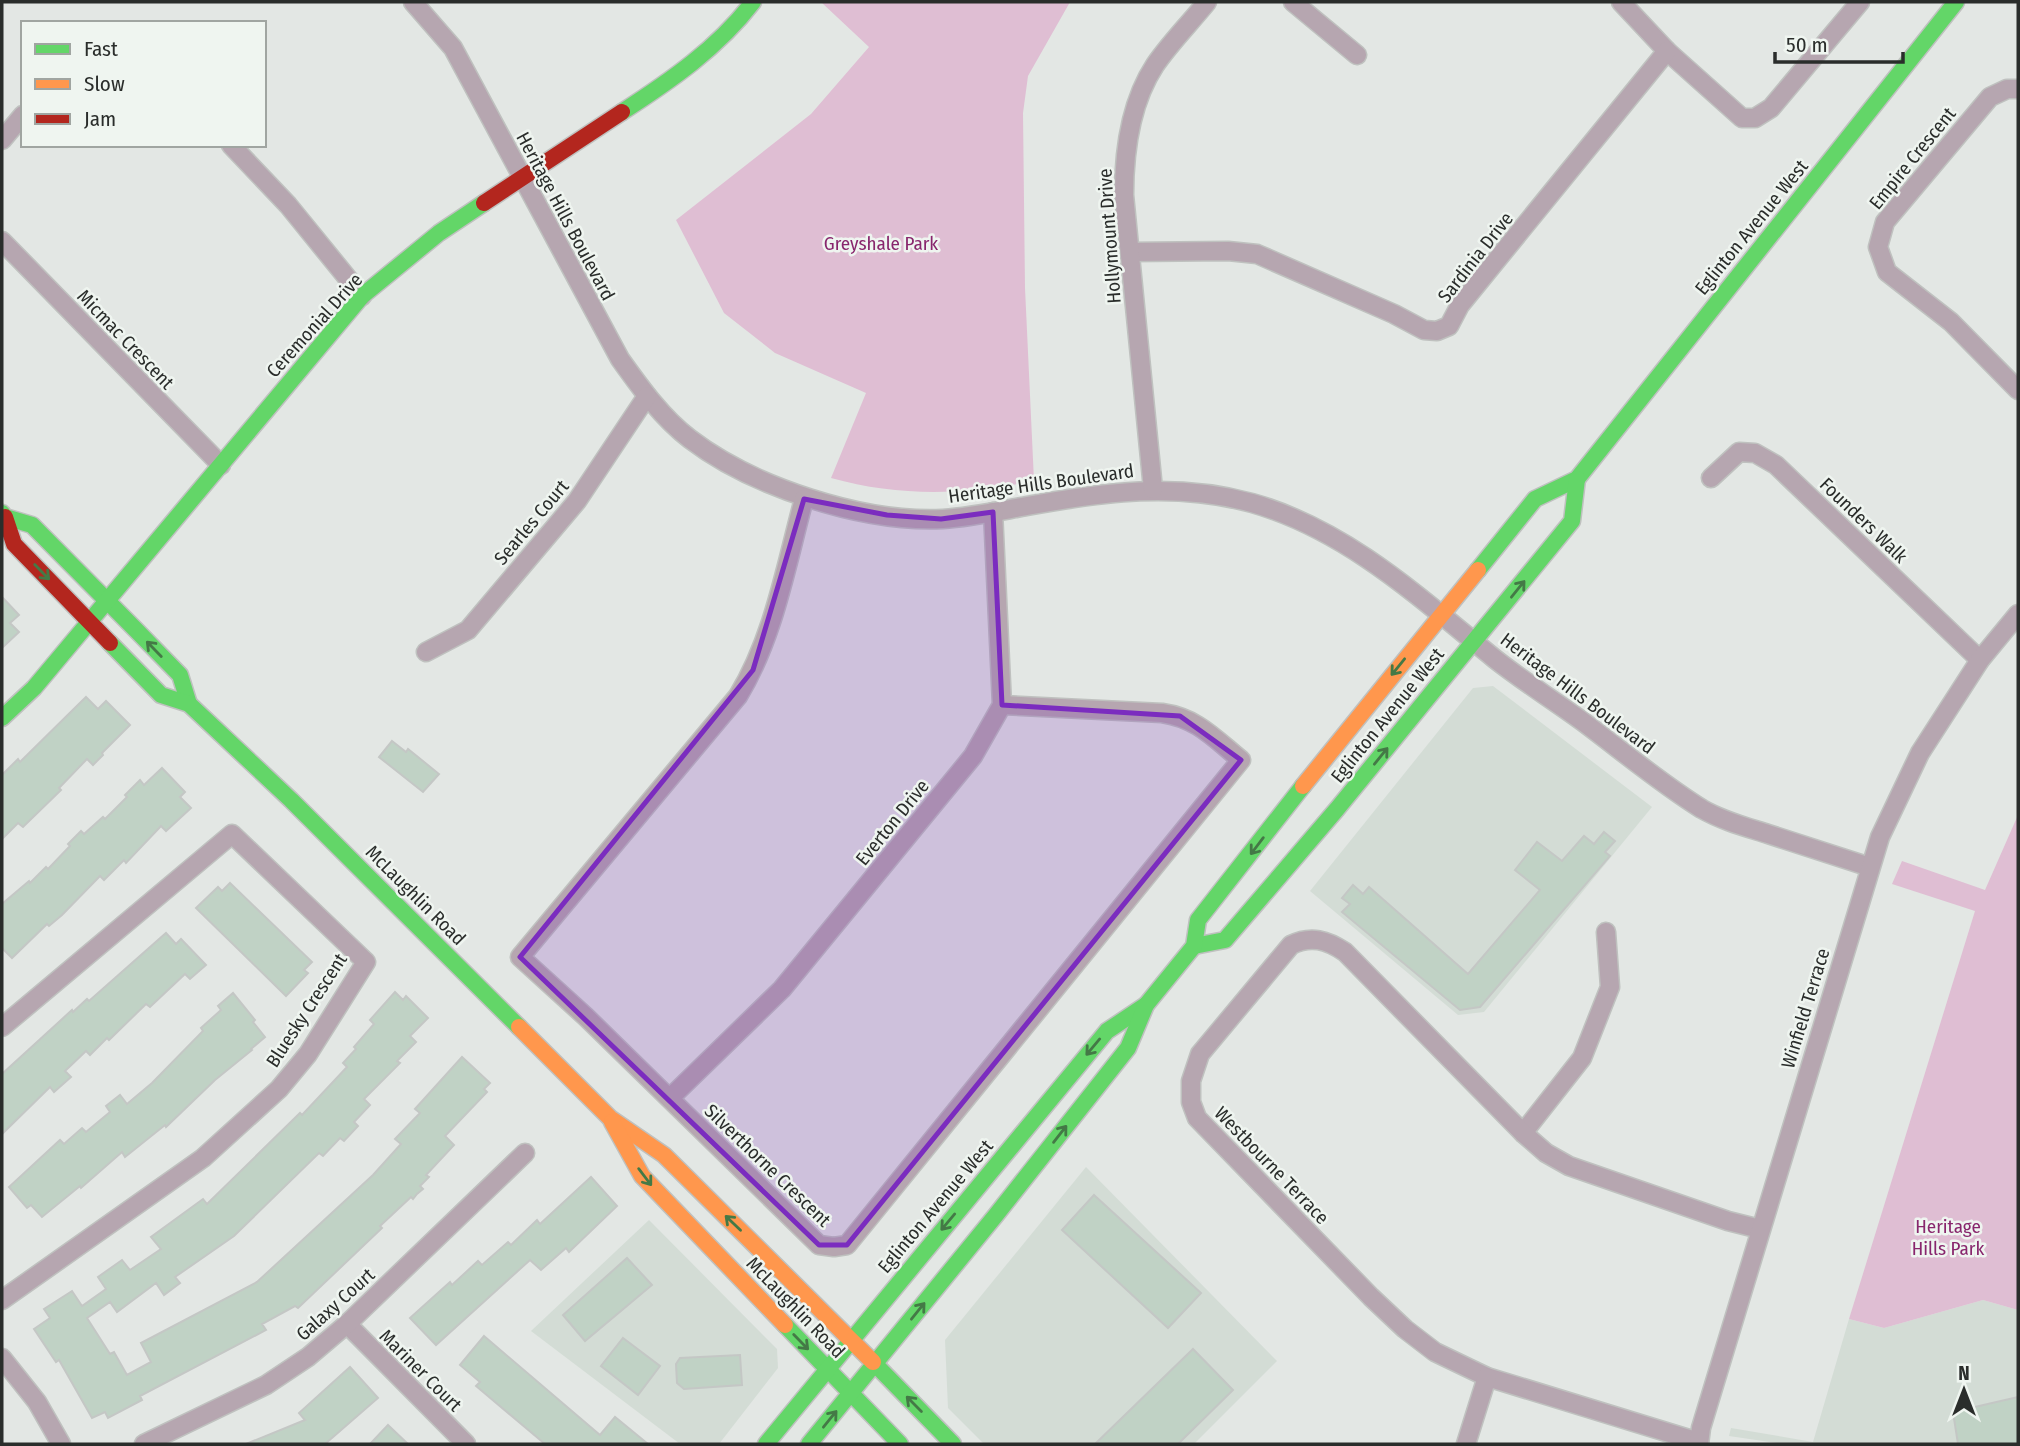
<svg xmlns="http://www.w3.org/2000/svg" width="2020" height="1446" font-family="'Fira Sans Condensed',sans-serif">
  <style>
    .built { fill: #d3dcd5 }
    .green { fill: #dfbed3 }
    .building { fill: #c0d2c5; stroke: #c4c7c5; stroke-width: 2 }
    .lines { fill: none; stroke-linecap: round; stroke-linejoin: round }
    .street-casing { stroke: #bfc1bf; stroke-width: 21 }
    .fast-casing { stroke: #bfc1bf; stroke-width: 19 }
    .slow-casing { stroke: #bfc1bf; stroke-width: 19 }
    .jam-casing { stroke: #bfc1bf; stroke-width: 19 }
    .street { stroke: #b6a6b0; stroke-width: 18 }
    .fast { stroke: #63d668; stroke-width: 16 }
    .slow { stroke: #ff974d; stroke-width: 16 }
    .jam { stroke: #b3261e; stroke-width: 16 }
    .oneway { stroke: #447946 }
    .marked { fill: #7b2cbf; fill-opacity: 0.2; stroke: #7b2cbf; stroke-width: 5; stroke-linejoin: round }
    .labels { text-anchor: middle; stroke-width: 5; stroke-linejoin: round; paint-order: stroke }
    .street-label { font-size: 19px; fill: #2a2d2b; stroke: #eff5f0 }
    .park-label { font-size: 19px; fill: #88266d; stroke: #eff5f0 }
  </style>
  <rect width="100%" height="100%" fill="#e3e7e4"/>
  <g class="built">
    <path d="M1493,686L1652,807L1484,1012L1458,1015L1310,891L1473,688Z"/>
    <path d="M1086,1167L1277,1361L1194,1444H984L948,1408L945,1340Z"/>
    <path d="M649,1220L777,1349L778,1368L719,1444H680L531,1331Z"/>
    <path d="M1983,1300L2018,1310V1444H1784L1729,1436L1731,1428L1813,1442L1849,1319L1884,1328Z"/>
  </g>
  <g class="green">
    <path d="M821,2H1070L1028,76L1023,113L1025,288L1034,481C965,495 899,497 831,478L866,393L775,353L724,313L676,220L811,114L869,47Z"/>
    <path d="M2018,815V1310L1983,1300L1884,1328L1849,1319L1975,911L1892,884L1902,861L1985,890Z"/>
  </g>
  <g class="building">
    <path d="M2,597L19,615L10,623L19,632L2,648Z"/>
    <path d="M86,697L98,709L106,701L130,725L102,753L103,755L93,765L87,759L59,788L61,790L23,827L18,823L2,839V775L18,759L20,762Z"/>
    <path d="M392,741L406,752L408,749L439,774L423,792L379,757Z"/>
    <path d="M162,768L185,792L180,797L191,808L166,831L161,826L126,863L124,860L104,880L100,876L62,915L49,926L47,924L12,958L2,948V904L29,881L30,883L46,867L48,869L70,846L68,844L81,831L84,834L103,817L105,819L127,797L125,795L140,780L144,785Z"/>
    <path d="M1604,832L1615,841L1605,852L1610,856L1480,1007L1460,1010L1342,912L1350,904L1342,898L1353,885L1363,894L1369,887L1468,974L1540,890L1515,870L1537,842L1562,861L1584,836L1594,844Z"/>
    <path d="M230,883L312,962L304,970L308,973L286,996L196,908L218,887L222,891Z"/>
    <path d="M166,933L176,944L181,939L206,965L190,979L185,974L150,1007L146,1004L109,1040L107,1038L90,1055L86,1051L65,1071L71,1077L54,1092L50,1087L2,1134V1074L72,1010L73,1012L87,999L89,1001Z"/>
    <path d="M395,992L403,1000L406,996L428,1018L410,1036L416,1042L397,1061L400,1063L364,1099L370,1105L354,1122L358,1126L344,1141L340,1138L323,1156L319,1153L234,1236L175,1277L180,1283L164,1295L156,1283L117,1312L110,1302L87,1318L110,1354L114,1352L127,1375L151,1362L141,1343L257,1282L373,1175L401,1144L395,1139L420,1113L415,1109L462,1057L490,1083L484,1089L487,1092L445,1136L454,1145L426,1175L429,1177L420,1186L423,1189L417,1194L413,1199L411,1197L380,1226L382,1228L298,1308L295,1306L262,1324L266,1330L140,1396L142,1400L108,1418L105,1412L92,1418L59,1360L56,1362L34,1329L50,1318L44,1309L72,1291L82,1306L106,1289L98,1277L122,1260L130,1270L161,1249L151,1237L203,1199L207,1204L300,1113L302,1115L347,1067L343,1063L356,1049L354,1047L374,1024L370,1020Z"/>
    <path d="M233,993L255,1020L253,1022L265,1037L251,1049L252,1050L215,1080L166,1127L165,1125L125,1157L122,1152L81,1188L80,1186L42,1217L31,1205L27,1208L9,1187L60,1140L64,1144L82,1128L86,1132L110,1112L106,1106L120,1095L127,1104L152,1083L203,1031L201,1028L221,1010L218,1006Z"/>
    <path d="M591,1177L617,1206L569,1252L566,1248L541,1270L530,1260L436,1345L410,1318L450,1282L452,1285L478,1261L482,1265L508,1242L511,1245L537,1220L540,1224Z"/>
    <path d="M1094,1195L1201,1293L1168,1328L1062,1230Z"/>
    <path d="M627,1258L652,1285L585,1341L563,1315Z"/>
    <path d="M484,1336L600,1435L615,1417L648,1444H545L476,1386L480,1382L460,1365Z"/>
    <path d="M623,1338L660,1366L638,1395L601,1366Z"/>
    <path d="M1193,1349L1233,1390L1178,1444H1095Z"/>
    <path d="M740,1355L742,1385L684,1389L677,1383L676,1364L680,1358Z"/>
    <path d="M350,1367L378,1398L325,1444H246L305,1420L299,1413Z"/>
    <path d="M2018,1397V1444H1958L1953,1412Z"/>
    <path d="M388,1425L408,1444H370Z"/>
  </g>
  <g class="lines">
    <defs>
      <g id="street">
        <path d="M413,2L453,48L620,359C640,387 662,418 690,439C753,487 863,523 943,519C971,517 999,511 1027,506C1103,492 1176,482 1252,503C1347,530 1420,598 1495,659C1523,681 1553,700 1582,721C1621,750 1660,783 1702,809C1723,821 1746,827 1768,834C1802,845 1836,856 1870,867"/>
        <path d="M1293,2L1357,55"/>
        <path d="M1621,2L1667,51L1742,118H1755L1771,108L1860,2"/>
        <path d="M2018,89H2007L1990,97L1885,222L1878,247L1887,272L1951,322L2018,390"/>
        <path d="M2,140L23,115"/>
        <path d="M231,145L288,205L362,296"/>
        <path d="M2,241L221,465"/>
        <path d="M1131,252L1228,251L1257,254L1394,314L1424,330L1437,331L1449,326L1460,305L1667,51"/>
        <path d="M1711,478L1739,452L1755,453L1776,465L1980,660"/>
        <path d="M1153,489L1124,195C1124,151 1130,103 1155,65C1170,43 1190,23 1207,2"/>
        <path d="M804,499C786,565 774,637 738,696L520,957L586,1017L819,1245L834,1247L847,1245L1241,760C1214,738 1197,718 1162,713L1002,705"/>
        <path d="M426,652L468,630L577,501L647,396"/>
        <path d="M2,1027L232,834L366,962L308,1054L279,1089L203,1158L2,1300"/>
        <path d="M670,1098L782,989L973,756L1002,705L993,512"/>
        <path d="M1523,1133L1582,1058L1610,987L1606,932"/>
        <path d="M347,1324L466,1444"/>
        <path d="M2,1358L37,1402L61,1444"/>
        <path d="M1699,1442L1487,1377L1435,1352L1405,1329L1371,1297L1197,1118L1191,1102V1081L1200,1054L1291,945C1311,935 1327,940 1345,952L1523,1133L1546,1153L1569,1166L1728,1221L1760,1229"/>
        <path d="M144,1444L266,1385L308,1357L347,1324L525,1153"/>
        <path d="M1466,1444L1487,1377"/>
        <path d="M1699,1444L1701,1428L1880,837L1920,753L1980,660L2018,614"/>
      </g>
      <g id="fast">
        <path d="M622,112C670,81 718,48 753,2"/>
        <path d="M2,513L5,517L32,525L137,631L180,675L189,704"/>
        <path d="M1478,570L1535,499L1577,479L1956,2"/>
        <path d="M110,643L161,695L189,704L291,800L519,1027"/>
        <path d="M2,718L34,688L362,296L439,233L484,203"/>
        <path d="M1194,946L1225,940L1337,809L1572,521L1577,479"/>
        <path d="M785,1325L900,1444"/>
        <path d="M873,1362L953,1444"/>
        <path d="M766,1444L1107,1031L1146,1005"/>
        <path d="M809,1444L996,1215L1128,1048L1146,1005L1194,946L1198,920L1303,786"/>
      </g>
      <g id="slow">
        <path d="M1303,786L1478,570"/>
        <path d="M519,1027L610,1118L664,1155L873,1362"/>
        <path d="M612,1122L642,1176L785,1325"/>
      </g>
      <g id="jam">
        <path d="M484,203L622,112"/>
        <path d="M5,517L14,544L110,643"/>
      </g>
    </defs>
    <use href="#street" class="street-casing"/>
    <use href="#fast" class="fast-casing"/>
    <use href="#slow" class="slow-casing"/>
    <use href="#jam" class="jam-casing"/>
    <use href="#street" class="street"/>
    <use href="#fast" class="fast"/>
    <use href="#slow" class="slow"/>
    <use href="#jam" class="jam"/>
  </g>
  <defs><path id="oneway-shaft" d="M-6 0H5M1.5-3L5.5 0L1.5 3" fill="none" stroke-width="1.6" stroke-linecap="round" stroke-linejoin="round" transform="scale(1.75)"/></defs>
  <g class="oneway">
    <use href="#oneway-shaft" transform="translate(42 572) rotate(46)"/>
    <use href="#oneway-shaft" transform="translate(1518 589) rotate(-51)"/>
    <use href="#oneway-shaft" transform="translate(154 649) rotate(-134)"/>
    <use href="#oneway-shaft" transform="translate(1398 667) rotate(129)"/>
    <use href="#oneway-shaft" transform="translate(1381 756) rotate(-51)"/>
    <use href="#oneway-shaft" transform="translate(1257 846) rotate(127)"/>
    <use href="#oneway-shaft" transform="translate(1093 1047) rotate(130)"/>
    <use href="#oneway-shaft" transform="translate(1060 1134) rotate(-52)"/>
    <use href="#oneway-shaft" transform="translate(645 1177) rotate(53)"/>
    <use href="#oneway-shaft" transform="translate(948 1222) rotate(130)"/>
    <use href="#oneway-shaft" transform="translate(733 1223) rotate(-136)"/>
    <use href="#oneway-shaft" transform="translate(918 1311) rotate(-51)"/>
    <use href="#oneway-shaft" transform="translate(801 1342) rotate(46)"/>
    <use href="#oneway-shaft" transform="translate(914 1404) rotate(-135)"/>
    <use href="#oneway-shaft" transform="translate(830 1419) rotate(-51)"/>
  </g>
  <path class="marked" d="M804,499L887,515L941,519L993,512L1002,705L1180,716L1241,760L847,1245H819L520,957L753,670Z"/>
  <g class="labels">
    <g class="street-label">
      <text transform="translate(1912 158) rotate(-51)" y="7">Empire Crescent</text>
      <text transform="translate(566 216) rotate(62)" y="7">Heritage Hills Boulevard</text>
      <text transform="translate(1751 227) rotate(-51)" y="7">Eglinton Avenue West</text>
      <text transform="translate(1109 236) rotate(-94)" y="7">Hollymount Drive</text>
      <text transform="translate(1475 257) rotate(-52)" y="7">Sardinia Drive</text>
      <text transform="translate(314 325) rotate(-48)" y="7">Ceremonial Drive</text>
      <text transform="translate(126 339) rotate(46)" y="7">Micmac Crescent</text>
      <text transform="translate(1041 483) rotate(-8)" y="7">Heritage Hills Boulevard</text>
      <text transform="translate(1864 520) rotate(44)" y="7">Founders Walk</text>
      <text transform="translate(531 522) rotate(-50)" y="7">Searles Court</text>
      <text transform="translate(1578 693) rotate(37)" y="7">Heritage Hills Boulevard</text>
      <text transform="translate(1387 715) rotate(-51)" y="7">Eglinton Avenue West</text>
      <text transform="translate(892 822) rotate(-51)" y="7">Everton Drive</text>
      <text transform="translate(416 895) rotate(45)" y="7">McLaughlin Road</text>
      <text transform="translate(1805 1008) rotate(-73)" y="7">Winfield Terrace</text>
      <text transform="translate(306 1010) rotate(-57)" y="7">Bluesky Crescent</text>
      <text transform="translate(768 1165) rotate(44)" y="7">Silverthorne Crescent</text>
      <text transform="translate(1272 1165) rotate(46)" y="7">Westbourne Terrace</text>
      <text transform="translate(935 1206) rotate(-50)" y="7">Eglinton Avenue West</text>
      <text transform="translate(335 1304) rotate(-42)" y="7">Galaxy Court</text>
      <text transform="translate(796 1307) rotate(46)" y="7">McLaughlin Road</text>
      <text transform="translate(421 1370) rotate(45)" y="7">Mariner Court</text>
    </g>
    <g class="park-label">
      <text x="881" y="250">Greyshale Park</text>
      <text x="1948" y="1233">Heritage<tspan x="1948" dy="22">Hills Park</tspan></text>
    </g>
  </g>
  <rect width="2020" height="1446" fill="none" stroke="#2a2d2b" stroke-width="7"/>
  <rect x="21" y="21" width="245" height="126" fill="#eff5f0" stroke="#a0a5a1" stroke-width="2"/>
  <rect x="35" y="44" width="35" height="10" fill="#63d668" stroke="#a0a5a1" stroke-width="2"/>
  <text x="84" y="56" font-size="21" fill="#2a2d2b">Fast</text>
  <rect x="35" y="79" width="35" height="10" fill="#ff974d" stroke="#a0a5a1" stroke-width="2"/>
  <text x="84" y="91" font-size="21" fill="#2a2d2b">Slow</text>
  <rect x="35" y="114" width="35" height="10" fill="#b3261e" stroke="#a0a5a1" stroke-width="2"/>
  <text x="84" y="126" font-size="21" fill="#2a2d2b">Jam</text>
  <g transform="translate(1964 1390)" stroke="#eff5f0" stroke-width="5" paint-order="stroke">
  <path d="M0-5L12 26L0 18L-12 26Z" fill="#2a2d2b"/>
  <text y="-10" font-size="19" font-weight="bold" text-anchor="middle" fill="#2a2d2b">N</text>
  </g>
  <path d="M1775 52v10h128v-10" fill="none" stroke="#2a2d2b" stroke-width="3.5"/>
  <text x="1786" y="52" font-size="21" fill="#2a2d2b" stroke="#eff5f0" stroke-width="5" paint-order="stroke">50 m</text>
</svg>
